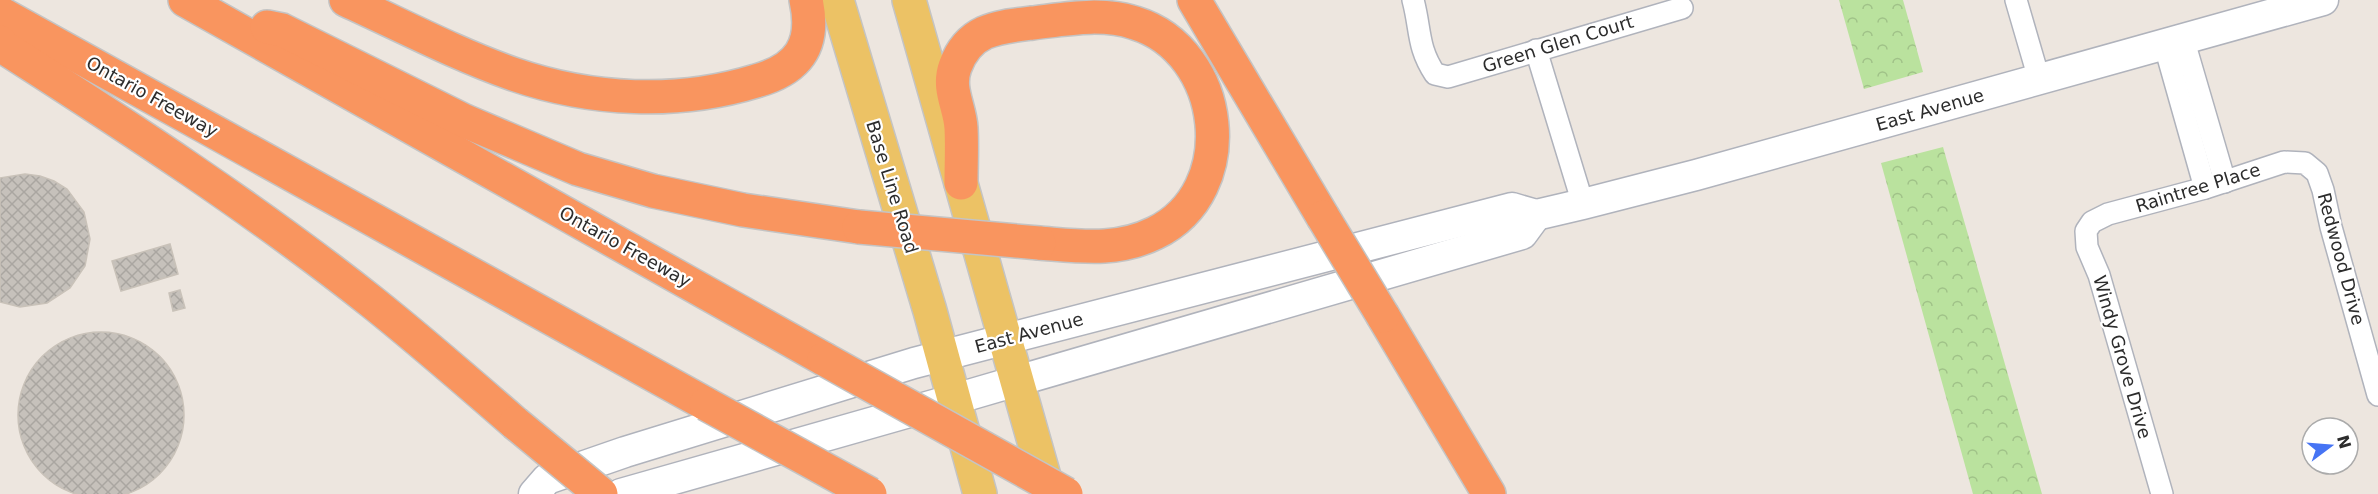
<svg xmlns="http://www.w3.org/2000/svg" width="2378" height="494" font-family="'DejaVu Sans',sans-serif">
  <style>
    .park { fill: url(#park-crowns) }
    .building { fill: url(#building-cross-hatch); stroke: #c9c2b9; stroke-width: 1.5 }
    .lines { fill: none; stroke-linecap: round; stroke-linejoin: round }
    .minor-casing { stroke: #b0b3bc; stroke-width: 24 }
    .secondary-casing { stroke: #b0b3bc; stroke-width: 33 }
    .primary-casing { stroke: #c4c4c4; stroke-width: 36 }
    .motorway-casing { stroke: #c4c4c4; stroke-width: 36 }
    .minor { stroke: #fff; stroke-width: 21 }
    .secondary { stroke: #fff; stroke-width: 30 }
    .primary { stroke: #ecc265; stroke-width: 33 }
    .motorway { stroke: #f9955f; stroke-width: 33 }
    .motorway-bridge-casing { stroke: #c4c4c4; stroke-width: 36; stroke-linecap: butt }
    .motorway-bridge { stroke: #f9955f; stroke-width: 33 }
    .labels { text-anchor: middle; stroke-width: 4.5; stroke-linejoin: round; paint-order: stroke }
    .street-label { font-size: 18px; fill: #2c2c2c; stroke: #fff }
  </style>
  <defs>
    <pattern id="park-crowns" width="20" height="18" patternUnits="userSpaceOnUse" patternTransform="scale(1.5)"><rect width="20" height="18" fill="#bae29e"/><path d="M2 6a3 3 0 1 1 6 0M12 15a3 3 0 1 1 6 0" fill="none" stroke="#a0c288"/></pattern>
    <pattern id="building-cross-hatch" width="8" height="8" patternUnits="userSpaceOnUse" patternTransform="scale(1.5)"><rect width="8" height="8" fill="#c6c1bb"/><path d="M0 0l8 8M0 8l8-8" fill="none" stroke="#aaa6a1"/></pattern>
  </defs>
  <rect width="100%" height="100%" fill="#ede6df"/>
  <g class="park">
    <path d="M1839,0H1903L1923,72L1864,89Z"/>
    <path d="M1943,147L2042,494H1973L1881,163Z"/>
  </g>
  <g class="building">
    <path d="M25,174L40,176L54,181L67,189L84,212L90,239L85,266L70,288L47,303L20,307L0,302V178Z"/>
    <path d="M170,244L178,274L121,291L112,261Z"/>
    <path d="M180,290L185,308L173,311L169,293Z"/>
    <circle cx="101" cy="415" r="83"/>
  </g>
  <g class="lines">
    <defs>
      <g id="minor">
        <path d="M1413,0C1421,30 1417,47 1435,74L1448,77L1682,8"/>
        <path d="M2016,0L2039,79"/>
        <path d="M2183,38L2225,182"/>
        <path d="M2164,43L2205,188"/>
        <path d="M1536,50L1583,204"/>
        <path d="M2162,494L2099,275L2087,247L2086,231L2092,222L2108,214L2205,188L2284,162L2305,163L2317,173L2323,190L2331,227L2378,395"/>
      </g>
      <g id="secondary">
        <path d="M534,494L547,479L625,452L914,363L1512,208L1536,215L1583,204L1696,175L2323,0"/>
        <path d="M621,494L955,399L1522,234L1536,215"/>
      </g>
      <g id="primary">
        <path d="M837,0L930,311L980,494"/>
        <path d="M909,0L1049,494"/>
      </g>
      <g id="motorway">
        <path d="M185,0L824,359"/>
        <path d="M346,0C401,25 456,54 513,74C591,101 678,105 756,81C799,69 816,45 806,0"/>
        <path d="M1194,0L1323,217"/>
        <path d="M0,13L706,404"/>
        <path d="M267,27L282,30L465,121L578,169L653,191L743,210L859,227"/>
        <path d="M0,42L5,48C130,128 256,210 372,302C421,341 468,382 515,423"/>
        <path d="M961,183C961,165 962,146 961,128C960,107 947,89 955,67C969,29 997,27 1032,23C1066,19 1102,12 1135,23C1226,51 1242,191 1155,233C1117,252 1079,246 1039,243"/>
        <path d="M1383,316L1489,494"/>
      </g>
    </defs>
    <use href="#minor" class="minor-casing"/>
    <use href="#secondary" class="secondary-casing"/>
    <use href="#primary" class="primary-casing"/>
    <use href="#motorway" class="motorway-casing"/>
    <use href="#minor" class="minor"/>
    <use href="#secondary" class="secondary"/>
    <use href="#primary" class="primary"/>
    <use href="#motorway" class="motorway"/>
    <defs>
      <g id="motorway-bridge">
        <path d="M1323,217L1383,316"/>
        <path d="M859,227L1039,243"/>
        <path d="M824,359L1066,494"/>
        <path d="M706,404L870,494"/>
        <path d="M515,423L601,494"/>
      </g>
    </defs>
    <use href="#motorway-bridge" class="motorway-bridge-casing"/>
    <use href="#motorway-bridge" class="motorway-bridge"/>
  </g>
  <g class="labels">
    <g class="street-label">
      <text transform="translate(1558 44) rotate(-17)" y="6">Green Glen Court</text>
      <text transform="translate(152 97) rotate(29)" y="6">Ontario Freeway</text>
      <text transform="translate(1930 110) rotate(-16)" y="6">East Avenue</text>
      <text transform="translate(892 187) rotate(73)" y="6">Base Line Road</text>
      <text transform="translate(2198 188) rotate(-17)" y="6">Raintree Place</text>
      <text transform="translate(625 247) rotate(29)" y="6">Ontario Freeway</text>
      <text transform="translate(2341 259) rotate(75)" y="6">Redwood Drive</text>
      <text transform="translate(1029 333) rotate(-15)" y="6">East Avenue</text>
      <text transform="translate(2122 357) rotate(74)" y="6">Windy Grove Drive</text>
    </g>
  </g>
  <g transform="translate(2330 446) rotate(74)"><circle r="28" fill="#ffffff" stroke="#ababab" stroke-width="1.5"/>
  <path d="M0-4.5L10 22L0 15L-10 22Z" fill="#4674f4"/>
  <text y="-9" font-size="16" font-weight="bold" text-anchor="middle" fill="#2c2c2c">N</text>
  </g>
</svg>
